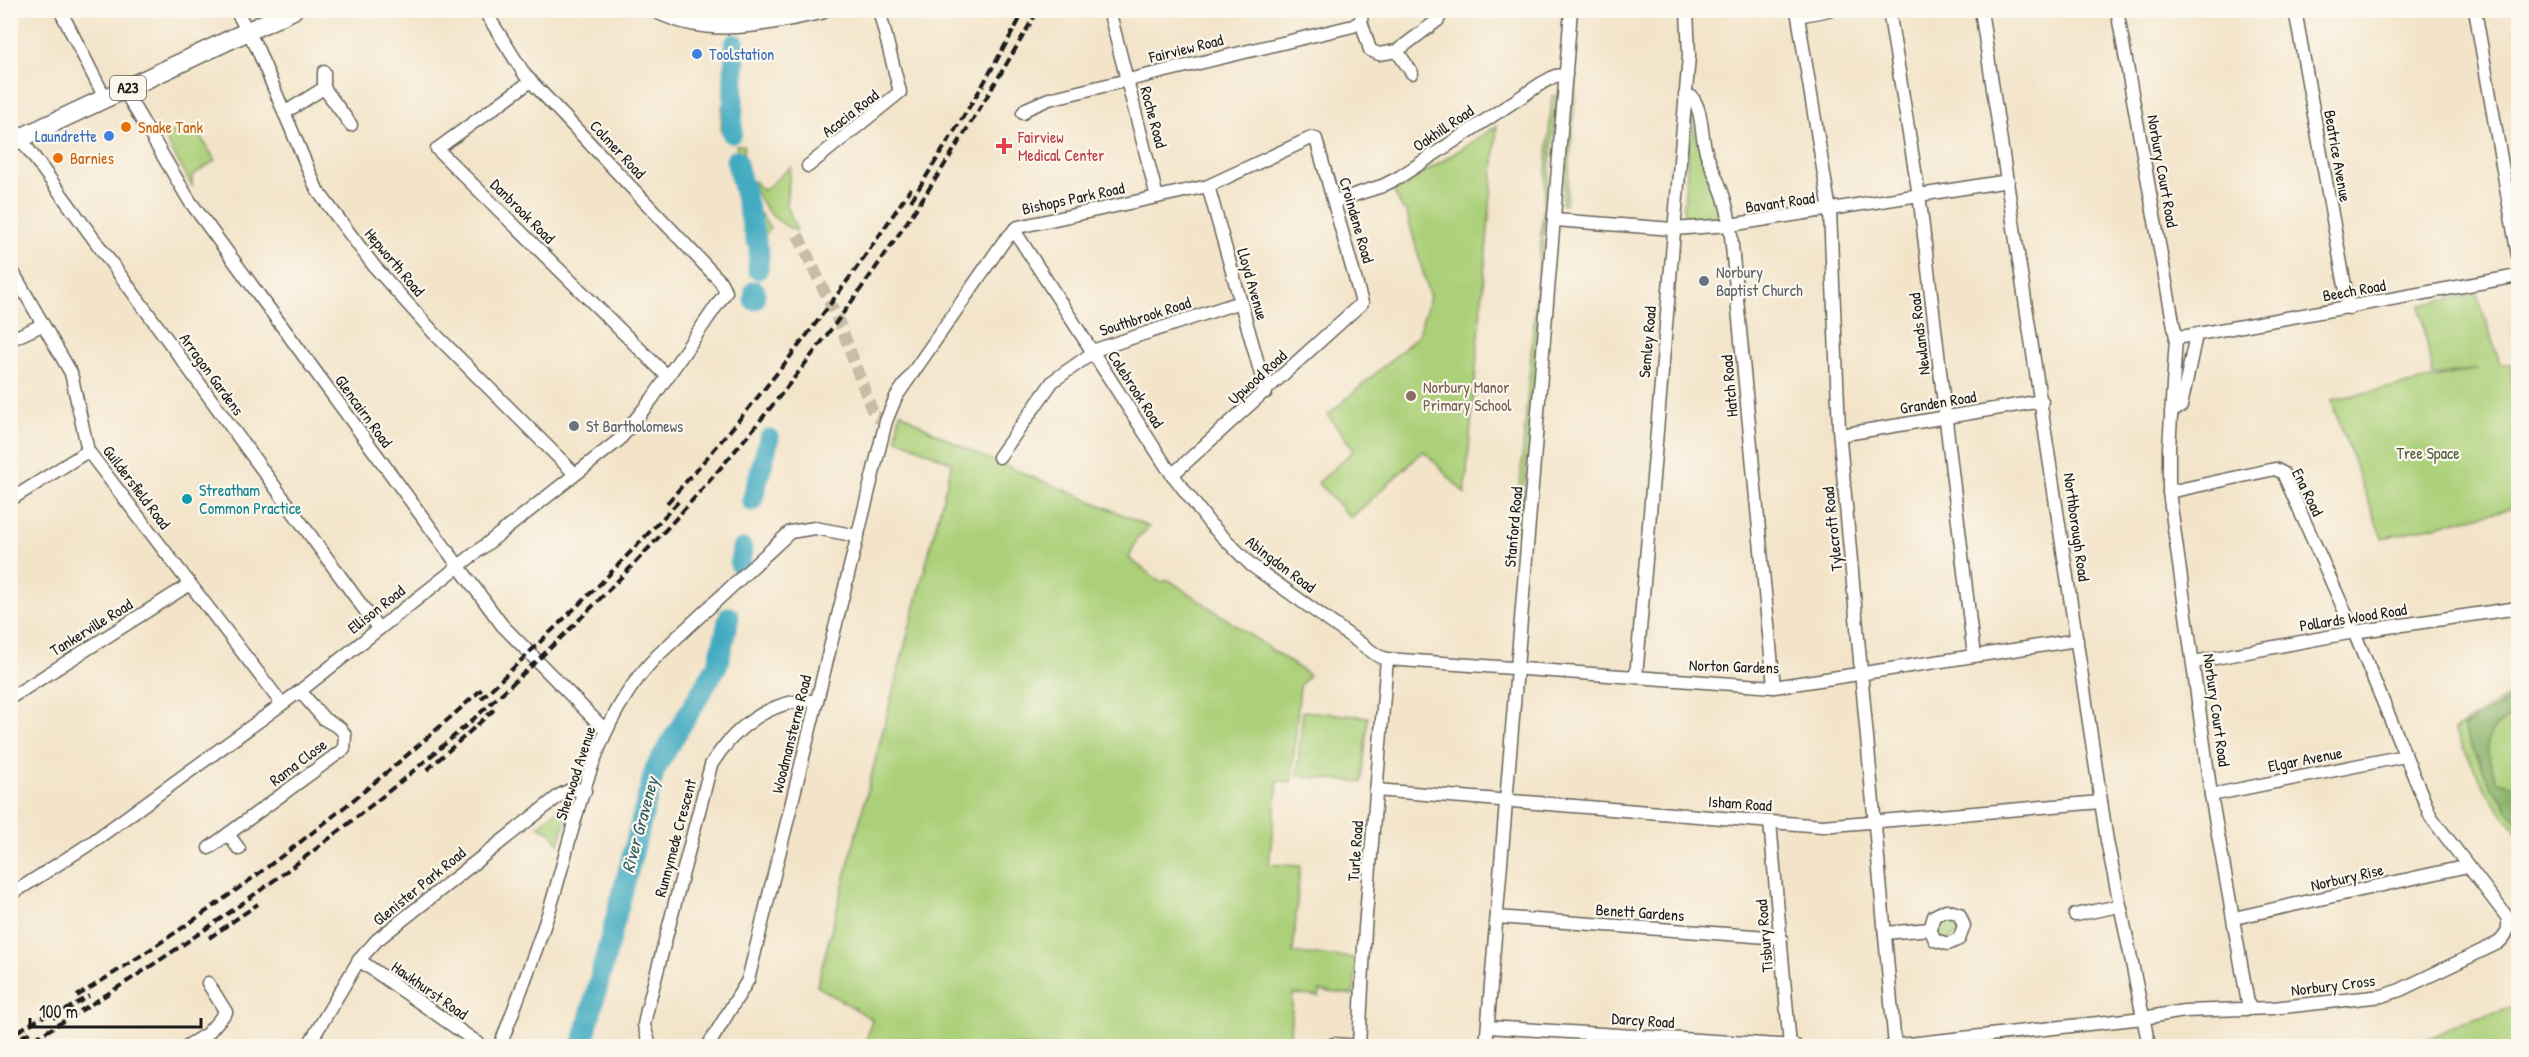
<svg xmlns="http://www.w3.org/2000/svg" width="2529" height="1057" font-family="'Patrick Hand',sans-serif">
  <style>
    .green { fill: #acd079; stroke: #64764a; stroke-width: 1.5 }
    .forest { fill: #89b269; stroke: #526742; stroke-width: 1.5 }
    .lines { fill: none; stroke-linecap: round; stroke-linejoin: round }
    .river { stroke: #42abc1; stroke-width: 21 }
    .minor-tunnel { stroke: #c8bca6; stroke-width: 12; stroke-dasharray: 12 6; stroke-linecap: butt }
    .minor-casing { stroke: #676259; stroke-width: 15 }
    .highway-casing { stroke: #676259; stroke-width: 21 }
    .minor { stroke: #fff; stroke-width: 12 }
    .highway { stroke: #fff; stroke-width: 18 }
    .rail { stroke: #1c1c1c; stroke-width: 4; stroke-dasharray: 9 4.5; stroke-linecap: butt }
    .shop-dot { fill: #3f7fe0; stroke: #fbf7ec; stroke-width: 2 }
    .food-dot { fill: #e8710a; stroke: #fbf7ec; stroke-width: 2 }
    .health-dot { fill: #e0444e; stroke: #fbf7ec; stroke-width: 2 }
    .worship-dot { fill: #6b7280; stroke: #fbf7ec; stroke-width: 2 }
    .education-dot { fill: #8d6e63; stroke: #fbf7ec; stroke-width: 2 }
    .culture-dot { fill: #0f9aa8; stroke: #fbf7ec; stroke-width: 2 }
    .labels { text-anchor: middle; stroke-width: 4.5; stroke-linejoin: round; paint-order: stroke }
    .shield { fill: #fbf7ec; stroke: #5f5e5a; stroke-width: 1.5 }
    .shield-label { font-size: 15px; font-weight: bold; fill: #1c1c1c }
    .street-label { font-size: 16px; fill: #1c1c1c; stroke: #fbf7ec }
    .shop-label { font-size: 16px; fill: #366cbe; stroke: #fbf7ec; text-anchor: start }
    .food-label { font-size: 16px; fill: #c56008; stroke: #fbf7ec; text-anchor: start }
    .health-label { font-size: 16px; fill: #be3a42; stroke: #fbf7ec; text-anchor: start }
    .worship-label { font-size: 16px; fill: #5b616d; stroke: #fbf7ec; text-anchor: start }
    .education-label { font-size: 16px; fill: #785e54; stroke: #fbf7ec; text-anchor: start }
    .park-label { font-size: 16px; fill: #4e5b3d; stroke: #fbf7ec }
    .culture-label { font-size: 16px; fill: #0d838f; stroke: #fbf7ec; text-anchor: start }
    .water-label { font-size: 18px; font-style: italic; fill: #2d5c66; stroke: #fbf7ec }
  </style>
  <rect width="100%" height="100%" fill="#fbf7ec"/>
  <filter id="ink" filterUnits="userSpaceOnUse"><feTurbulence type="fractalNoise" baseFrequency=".0167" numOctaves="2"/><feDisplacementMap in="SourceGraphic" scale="12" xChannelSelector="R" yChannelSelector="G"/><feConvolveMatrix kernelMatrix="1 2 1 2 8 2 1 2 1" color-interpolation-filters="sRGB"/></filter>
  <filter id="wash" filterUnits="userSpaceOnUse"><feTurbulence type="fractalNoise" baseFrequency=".008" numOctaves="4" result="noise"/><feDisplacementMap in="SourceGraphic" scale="24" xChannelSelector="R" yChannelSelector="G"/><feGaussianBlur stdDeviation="1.35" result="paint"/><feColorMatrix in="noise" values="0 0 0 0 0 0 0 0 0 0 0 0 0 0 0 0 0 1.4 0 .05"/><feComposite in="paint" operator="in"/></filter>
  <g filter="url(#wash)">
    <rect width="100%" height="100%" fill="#f3e4c9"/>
    <g class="green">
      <path d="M1573,75L1577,76L1566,203L1562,204Z"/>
      <path d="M1552,95L1557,96L1543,236H1541Z"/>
      <path d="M731,98V132L721,131L722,106Z"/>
      <path d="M1691,119L1696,139L1718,195L1723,218L1683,221Z"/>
      <path d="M1497,126L1465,494L1424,451L1351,518L1318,483L1354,450L1328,415L1417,337L1430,298L1406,210H1403L1394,192Z"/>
      <path d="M195,127L215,160L192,176V186L163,135Z"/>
      <path d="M736,145H744L743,160L753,203L770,228L760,241Z"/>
      <path d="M791,167L786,203L797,231C773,221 761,207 753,183L754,181L763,191Z"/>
      <path d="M1541,239L1544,240V261L1521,530H1516Z"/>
      <path d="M2477,294L2500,364H2511L2518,507L2382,538L2331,400L2478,369L2433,376L2420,305Z"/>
      <path d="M900,412C977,463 1067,486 1149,527L1137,539L1129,558L1160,582L1169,580L1309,675L1300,686L1291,782L1278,780L1269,864L1300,866L1293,953L1356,958L1354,995L1320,991L1319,997L1293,994L1289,1046H865L872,1019L817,986L952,463L896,438Z"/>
      <path d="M2518,690V834L2488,794L2454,730Z"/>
      <path d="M1303,711L1368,717L1362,782L1297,776Z"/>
      <path d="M567,803L570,805L559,843L551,832L538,826Z"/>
      <path d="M1952,912L1962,931L1944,942L1932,924Z"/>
      <path d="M2518,1006V1046H2416L2455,1025Z"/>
    </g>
    <path class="forest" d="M2518,695V712C2481,734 2483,740 2496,780L2515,786L2518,790V824L2491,786L2463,727Z"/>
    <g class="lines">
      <g class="river">
        <path d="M732,133L735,44"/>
        <path d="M736,160L756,240"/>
        <path d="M758,269L759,251"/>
        <path d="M754,300L755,291"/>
        <path d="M752,501L769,439"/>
        <path d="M740,564L742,549"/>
        <path d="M582,1046L655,769L718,664L729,617"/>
      </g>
    </g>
  </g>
  <g filter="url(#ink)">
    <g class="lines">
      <path class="minor-tunnel" d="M798,235L842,329L871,408L875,416L886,421"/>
      <defs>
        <g id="minor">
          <path d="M60,10L105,98"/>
          <path d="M236,10L257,48L317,190L374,266L434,333L575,474"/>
          <path d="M1109,10L1157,197"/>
          <path d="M1362,10L1361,21L1370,50L1379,54L1397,51L1438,20L1442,10"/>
          <path d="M1797,10L1830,211L1839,429L1895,1046"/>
          <path d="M1889,10L1920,202L1974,656"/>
          <path d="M1981,10L2107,841L2149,1046"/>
          <path d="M2117,10L2176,338L2169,448V492L2211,795L2249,1009"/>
          <path d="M2295,10L2349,308"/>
          <path d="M2475,10L2518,256"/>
          <path d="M1798,16L1829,10"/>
          <path d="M1397,51L1412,73"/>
          <path d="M531,81L437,149L668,377"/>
          <path d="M324,88V72"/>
          <path d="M124,90L189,200L502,625L605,730"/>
          <path d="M1685,95L1692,97C1704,113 1700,136 1707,155C1717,182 1726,194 1730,225L1774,687"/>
          <path d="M284,113L324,88L351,125"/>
          <path d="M1023,113L1026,109L1049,99L1353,26L1361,21"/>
          <path d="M20,138L378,628"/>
          <path d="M808,166L900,92L879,10"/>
          <path d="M1208,186L1266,392"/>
          <path d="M1335,201L1382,186L1398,178L1542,83L1555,76L1566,75"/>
          <path d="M1555,220L1673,229L1730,225L2008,181"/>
          <path d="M1014,230L1166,466L1210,524L1251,565L1378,656L1387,659L1774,687L2077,640"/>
          <path d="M10,267L71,373L88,451L282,704"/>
          <path d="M2176,338L2518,276"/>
          <path d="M10,340L42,325"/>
          <path d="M2171,412L2181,406L2196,335"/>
          <path d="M1840,435L2042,401"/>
          <path d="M999,457L1053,381L1098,349L1240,302"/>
          <path d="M10,500L88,451"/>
          <path d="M2194,662L2354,632L2518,608"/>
          <path d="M1636,677L1689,56L1687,10"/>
          <path d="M10,698L190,584"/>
          <path d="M1376,790L1822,826L2101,802"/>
          <path d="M2211,795L2405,756"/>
          <path d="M1770,822L1790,1046"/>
          <path d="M228,834L239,849"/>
          <path d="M209,848L344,749L345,735L340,728L324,719L300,691"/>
          <path d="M10,895L91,843L300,691L619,440L652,399L726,292L720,281L525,75L484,10"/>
          <path d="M2075,915L2119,906"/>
          <path d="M1497,917L1781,938"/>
          <path d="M2234,918L2468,866"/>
          <path d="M1885,933L1930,929L1934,916L1946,910L1959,914L1964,926L1959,939L1948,944L1935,940L1930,929"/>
          <path d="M359,960L482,1046"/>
          <path d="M1488,1027L1796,1046"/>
          <path d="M1333,1044L1359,1046"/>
          <path d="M187,1046L207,1034L226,1012L208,983"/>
          <path d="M308,1046L359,960L377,940L560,795L572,789L585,791"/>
          <path d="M500,1046C517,1000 536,953 551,905C577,820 592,722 657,656L790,532L815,528L858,536"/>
          <path d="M650,1046L644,1025L647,1010L711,765C733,729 772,697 817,701"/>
          <path d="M708,1046L748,980L886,421L896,397L1004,241L1018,227L1208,186L1311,138L1316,139L1362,303L1172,475"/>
          <path d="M1359,1046L1365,928L1387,659"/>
          <path d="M1486,1046L1571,10"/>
          <path d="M1891,1046L2143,1018L2184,1011L2273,1008L2382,996L2400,990L2498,943C2507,936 2510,928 2507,917L2431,817L2354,632L2283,473L2275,469L2169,492"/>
        </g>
        <g id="highway">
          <path d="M659,10C714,36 763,21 821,10"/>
          <path d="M10,143L293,10"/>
        </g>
      </defs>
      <use href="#minor" class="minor-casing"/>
      <use href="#highway" class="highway-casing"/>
      <use href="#minor" class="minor"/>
      <use href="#highway" class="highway"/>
      <g class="rail">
        <path d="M911,201L981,88L1025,10"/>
        <path d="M667,503C756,404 838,300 911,188"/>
        <path d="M481,699L601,583L680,500"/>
        <path d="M427,770L496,708"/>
        <path d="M209,938L258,904"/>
        <path d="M77,996C223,907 357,803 483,688"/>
        <path d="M53,1018L89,996"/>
        <path d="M18,1031L60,1007"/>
        <path d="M10,1043L30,1032"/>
        <path d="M22,1046C333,864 614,622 829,332C906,230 974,121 1038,10"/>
      </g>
    </g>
  </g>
  <g class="shop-dot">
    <circle cx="697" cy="54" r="6"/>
    <circle cx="109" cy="136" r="6"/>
  </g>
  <g class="food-dot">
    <circle cx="126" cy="127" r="6"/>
    <circle cx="58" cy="158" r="6"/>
  </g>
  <path class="health-dot" d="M1001 137h6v6h6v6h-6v6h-6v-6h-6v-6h6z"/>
  <g class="worship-dot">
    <circle cx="1704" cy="281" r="6"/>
    <circle cx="574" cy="426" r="6"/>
  </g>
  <circle class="education-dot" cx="1411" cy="396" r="6"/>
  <circle class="culture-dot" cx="187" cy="499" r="6"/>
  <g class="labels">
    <rect class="shield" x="110" y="76" width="36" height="24" rx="4.5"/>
    <g class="shield-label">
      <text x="128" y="93">A23</text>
    </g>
    <g class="street-label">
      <text transform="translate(1186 48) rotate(-14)" y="6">Fairview Road</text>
      <text transform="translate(850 113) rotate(-38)" y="6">Acacia Road</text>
      <text transform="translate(1154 117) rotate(75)" y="6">Roche Road</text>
      <text transform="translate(1443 128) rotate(-34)" y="6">Oakhill Road</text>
      <text transform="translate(618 149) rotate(47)" y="6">Colmer Road</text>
      <text transform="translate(2338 156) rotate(80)" y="6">Beatrice Avenue</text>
      <text transform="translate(2163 171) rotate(80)" y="6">Norbury Court Road</text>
      <text transform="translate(1073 198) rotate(-12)" y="6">Bishops Park Road</text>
      <text transform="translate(1780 202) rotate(-8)" y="6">Bavant Road</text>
      <text transform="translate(523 211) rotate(45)" y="6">Danbrook Road</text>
      <text transform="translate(1357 220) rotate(74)" y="6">Croindene Road</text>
      <text transform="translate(395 262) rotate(50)" y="6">Hepworth Road</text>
      <text transform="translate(1253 284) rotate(74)" y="6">Lloyd Avenue</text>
      <text transform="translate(2354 290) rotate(-10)" y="6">Beech Road</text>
      <text transform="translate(1145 316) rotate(-18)" y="6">Southbrook Road</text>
      <text transform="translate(1919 334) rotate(-97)" y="6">Newlands Road</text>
      <text transform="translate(1647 342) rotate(-85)" y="6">Semley Road</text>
      <text transform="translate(212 374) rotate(54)" y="6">Arragon Gardens</text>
      <text transform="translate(1257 377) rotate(-42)" y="6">Upwood Road</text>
      <text transform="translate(1729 386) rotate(-95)" y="6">Hatch Road</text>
      <text transform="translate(1136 389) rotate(57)" y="6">Colebrook Road</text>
      <text transform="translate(1938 402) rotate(-9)" y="6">Granden Road</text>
      <text transform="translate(364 411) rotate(54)" y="6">Glencairn Road</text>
      <text transform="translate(137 487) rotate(53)" y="6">Guildersfield Road</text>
      <text transform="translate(2308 492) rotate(64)" y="6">Ena Road</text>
      <text transform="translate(1513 527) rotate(-85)" y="6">Stanford Road</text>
      <text transform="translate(2077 527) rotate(82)" y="6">Northborough Road</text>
      <text transform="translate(1832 529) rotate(-96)" y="6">Tylecroft Road</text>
      <text transform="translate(1281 564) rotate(37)" y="6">Abingdon Road</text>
      <text transform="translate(376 609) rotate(-38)" y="6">Ellison Road</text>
      <text transform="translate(2353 617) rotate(-9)" y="6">Pollards Wood Road</text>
      <text transform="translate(91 627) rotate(-32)" y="6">Tankerville Road</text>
      <text transform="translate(1734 666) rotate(2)" y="6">Norton Gardens</text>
      <text transform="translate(2217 710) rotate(82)" y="6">Norbury Court Road</text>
      <text transform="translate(791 734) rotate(-76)" y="6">Woodmansterne Road</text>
      <text transform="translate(2305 759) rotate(-11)" y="6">Elgar Avenue</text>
      <text transform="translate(298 762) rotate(-37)" y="6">Rama Close</text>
      <text transform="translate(575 773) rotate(-72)" y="6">Sherwood Avenue</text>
      <text transform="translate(1740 803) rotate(4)" y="6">Isham Road</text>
      <text transform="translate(675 838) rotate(-75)" y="6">Runnymede Crescent</text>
      <text transform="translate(1355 851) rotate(-86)" y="6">Turle Road</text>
      <text transform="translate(2347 877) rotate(-13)" y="6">Norbury Rise</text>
      <text transform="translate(419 886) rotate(-39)" y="6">Glenister Park Road</text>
      <text transform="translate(1640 912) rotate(4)" y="6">Benett Gardens</text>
      <text transform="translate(1764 936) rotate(-95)" y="6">Tisbury Road</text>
      <text transform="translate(2333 985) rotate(-7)" y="6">Norbury Cross</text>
      <text transform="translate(430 990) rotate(35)" y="6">Hawkhurst Road</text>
      <text transform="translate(1643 1020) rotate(4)" y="6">Darcy Road</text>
    </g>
    <g class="shop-label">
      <text x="709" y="60">Toolstation</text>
      <text x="97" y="142" text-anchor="end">Laundrette</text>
    </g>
    <g class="food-label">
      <text x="138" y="133">Snake Tank</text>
      <text x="70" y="164">Barnies</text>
    </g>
    <g class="health-label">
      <text x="1018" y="143">Fairview<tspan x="1018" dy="18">Medical Center</tspan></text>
    </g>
    <g class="worship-label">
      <text x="1716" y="278">Norbury<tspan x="1716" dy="18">Baptist Church</tspan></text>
      <text x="586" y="432">St Bartholomews</text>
    </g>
    <g class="education-label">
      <text x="1423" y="393">Norbury Manor<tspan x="1423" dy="18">Primary School</tspan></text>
    </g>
    <g class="park-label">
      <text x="2428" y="459">Tree Space</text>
    </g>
    <g class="culture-label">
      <text x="199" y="496">Streatham<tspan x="199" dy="18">Common Practice</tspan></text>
    </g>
    <g class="water-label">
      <text transform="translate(640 825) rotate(-75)" y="6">River Graveney</text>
    </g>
  </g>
  <rect width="2529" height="1057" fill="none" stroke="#fbf7ec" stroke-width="36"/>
  <path d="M30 1018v9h171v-9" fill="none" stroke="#1c1c1c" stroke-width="3"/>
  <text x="39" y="1018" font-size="18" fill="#1c1c1c" stroke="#fbf7ec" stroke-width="4.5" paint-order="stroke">100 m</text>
</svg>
